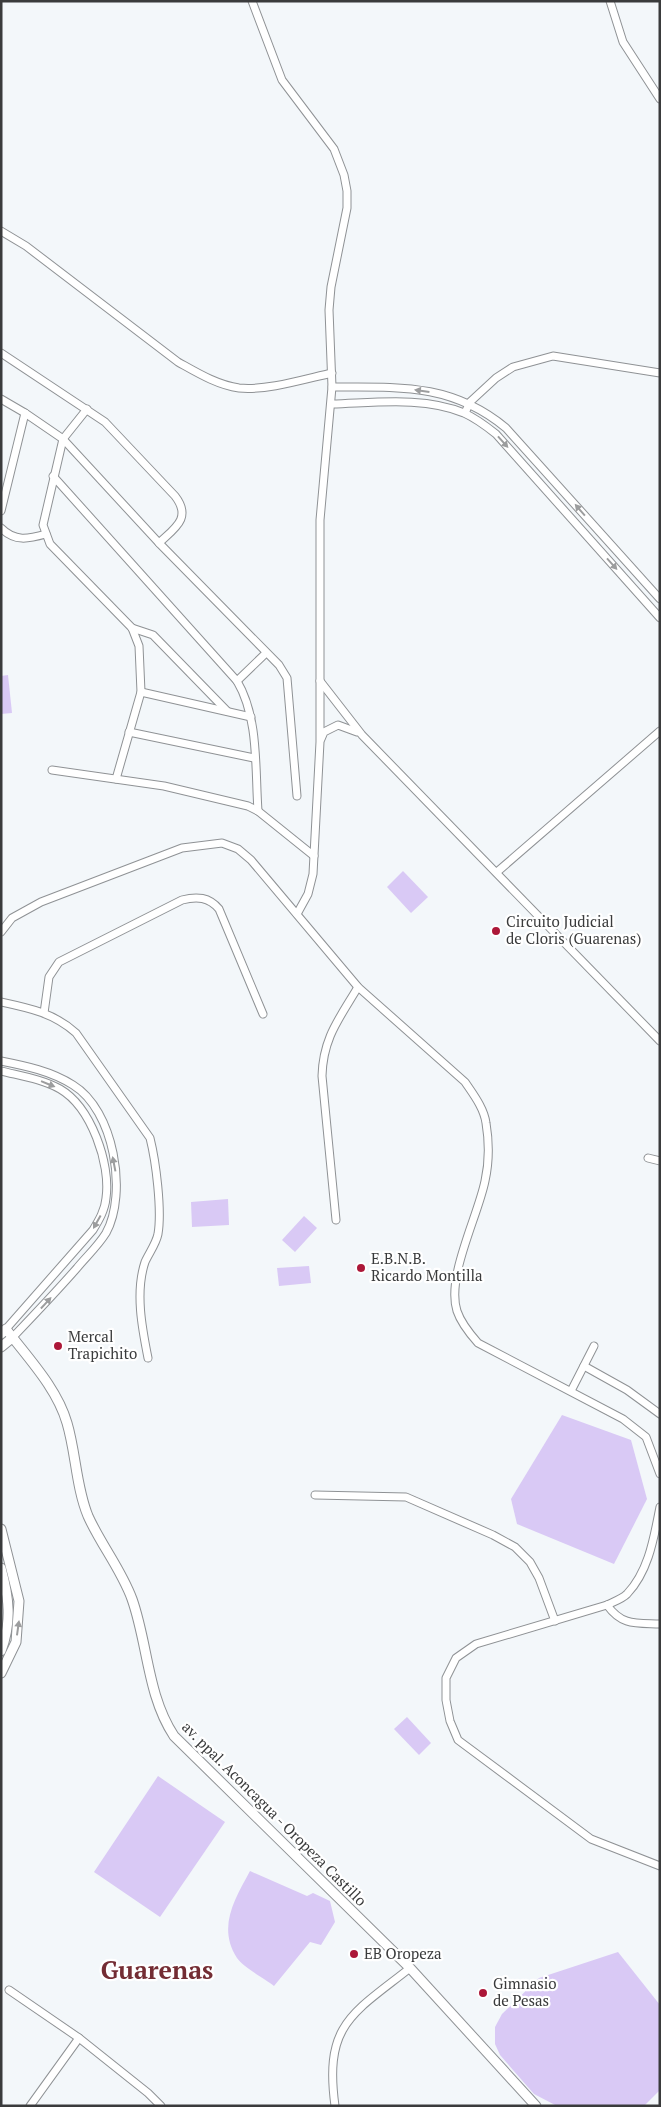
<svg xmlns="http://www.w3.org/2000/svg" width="661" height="2107" font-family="'PT Serif',serif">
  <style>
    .grass { fill: #d9c9f5 }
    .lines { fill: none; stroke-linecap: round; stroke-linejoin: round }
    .minor-casing { stroke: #8f9295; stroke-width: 9 }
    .tertiary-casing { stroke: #8f9295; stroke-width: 11 }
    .minor { stroke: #fff; stroke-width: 7 }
    .tertiary { stroke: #fff; stroke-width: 9 }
    .oneway { fill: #9c9d9e }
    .poi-dot { fill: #ac1738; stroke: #fff; stroke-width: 2 }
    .labels { text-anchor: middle; stroke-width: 4.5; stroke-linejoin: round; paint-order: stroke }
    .poi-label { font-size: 15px; fill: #3a3b3c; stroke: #fff; text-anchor: start }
    .street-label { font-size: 15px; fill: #3a3b3c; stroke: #fff }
    .town-label { font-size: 25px; font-weight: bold; fill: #742d34; stroke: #fff }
  </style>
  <rect width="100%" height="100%" fill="#f3f7fa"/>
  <g class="grass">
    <path d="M8,675L12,713L1,714V676Z"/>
    <path d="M403,871L428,897L411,913L387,887Z"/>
    <path d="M228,1199L229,1225L192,1227L191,1202Z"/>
    <path d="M304,1216L317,1228L295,1252L282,1240Z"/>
    <path d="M309,1266L311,1283L279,1286L277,1268Z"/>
    <path d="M562,1415L631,1440L647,1499L614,1564L517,1524L511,1499Z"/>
    <path d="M407,1717L431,1743L419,1755L394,1729Z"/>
    <path d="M158,1776L225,1822L160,1917L94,1872Z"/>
    <path d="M250,1871L307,1896L313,1893L330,1901L335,1922L321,1945L310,1942L274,1986C265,1979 243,1967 237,1958C217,1927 235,1899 250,1871Z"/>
    <path d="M618,1952L660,2005V2090L644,2106H557L534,2094L500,2055L495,2044V2027L502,2014L539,1978Z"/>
  </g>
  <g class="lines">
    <defs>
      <g id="minor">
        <path d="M252,1L282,80L334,149L344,175L347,191V208L331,287L329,310L332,387L320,520V742L313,874L308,894L297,914"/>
        <path d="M610,1L623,42L660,99"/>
        <path d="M1,231L26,246L178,362C196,372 217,385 239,388C266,391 305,379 332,373"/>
        <path d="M1,353L105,422L175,496C192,518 175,528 159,543"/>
        <path d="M332,387C398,387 452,383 506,428L660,599"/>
        <path d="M1,399L25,413L63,439L159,543L279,665L287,678L297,796"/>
        <path d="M332,404C373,403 424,396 464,413C475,418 486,426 496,434L660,618"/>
        <path d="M87,409L63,439L43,525L50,544L132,628L139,646L141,692L116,779"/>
        <path d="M465,413L470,402L496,378L513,367L553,356L660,373"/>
        <path d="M53,476L237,681C259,718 255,769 258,811"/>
        <path d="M1,511L25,413"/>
        <path d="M1,528C15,542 28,539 46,534"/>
        <path d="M132,628L153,635L227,711"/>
        <path d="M237,681L266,653"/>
        <path d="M320,681L362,735L660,1041"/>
        <path d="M141,692L251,717"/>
        <path d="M129,732L254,758"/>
        <path d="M321,739L324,732L338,725L357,732"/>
        <path d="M52,770L164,786L248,806L258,811L314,856"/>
        <path d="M497,872L660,731"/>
        <path d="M1,932L12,918L41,902L182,848L222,843L238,849L251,860L358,987L465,1082C473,1094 484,1108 486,1123C489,1141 489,1163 485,1181C478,1216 446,1277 457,1311C461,1323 470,1334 478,1343L623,1419L646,1437L660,1474"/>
        <path d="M1,1002C29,1008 54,1013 76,1033L150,1138C156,1162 162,1210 158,1234C156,1244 149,1253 145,1262C135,1292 142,1328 148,1358"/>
        <path d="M44,1013L49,977L59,962L182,900C197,896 209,897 219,909L263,1014"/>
        <path d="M1,1061C26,1066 51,1071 73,1085C114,1110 128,1193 106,1233C98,1246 86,1257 77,1268C56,1292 34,1315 12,1338"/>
        <path d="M1,1071C21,1076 42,1079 60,1089C91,1107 111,1164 106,1198C105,1210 99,1220 93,1230L6,1329"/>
        <path d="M648,1158L660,1161"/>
        <path d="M336,1220L322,1076C323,1038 339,1019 358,987"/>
        <path d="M584,1366L627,1390L660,1414"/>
        <path d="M571,1391L594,1346"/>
        <path d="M315,1495L406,1497L493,1535L515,1547L530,1562L539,1578L555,1621"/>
        <path d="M660,1507C654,1537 649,1571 627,1594C622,1599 613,1602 607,1605L476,1644L456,1658L446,1678V1700L450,1721L458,1740L591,1839L660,1866"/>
        <path d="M607,1605C622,1626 636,1623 660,1624"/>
        <path d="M9,1990L79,2038L148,2093L161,2106"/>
        <path d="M30,2106L79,2038"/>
        <path d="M335,2106C324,2024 352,2014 410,1968"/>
      </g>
      <g id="tertiary">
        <path d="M1,1334L6,1329C28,1358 57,1388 67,1423C76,1453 76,1487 88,1516C101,1545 121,1569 132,1599C148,1644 147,1695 174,1736L410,1968L536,2106"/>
        <path d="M1,1347L12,1338"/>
        <path d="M1,1529L19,1601L16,1642L1,1673"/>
        <path d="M1,1568C9,1598 12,1622 1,1651"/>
      </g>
    </defs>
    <use href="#minor" class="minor-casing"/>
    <use href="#tertiary" class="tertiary-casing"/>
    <use href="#minor" class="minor"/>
    <use href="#tertiary" class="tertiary"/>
  </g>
  <defs><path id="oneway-solid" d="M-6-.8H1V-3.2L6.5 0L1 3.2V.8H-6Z" transform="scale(1.25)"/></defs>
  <g class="oneway">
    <use href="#oneway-solid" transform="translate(422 391) rotate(-172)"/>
    <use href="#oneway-solid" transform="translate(503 442) rotate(48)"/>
    <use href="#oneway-solid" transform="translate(580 510) rotate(-131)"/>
    <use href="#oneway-solid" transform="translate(612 564) rotate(48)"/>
    <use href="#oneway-solid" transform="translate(48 1084) rotate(22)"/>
    <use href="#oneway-solid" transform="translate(114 1164) rotate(-101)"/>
    <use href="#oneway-solid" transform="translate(97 1222) rotate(119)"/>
    <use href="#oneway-solid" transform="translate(46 1303) rotate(-47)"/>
    <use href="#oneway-solid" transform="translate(18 1628) rotate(-82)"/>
  </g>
  <g class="poi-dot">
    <circle cx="496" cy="931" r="5"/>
    <circle cx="361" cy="1268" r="5"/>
    <circle cx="58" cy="1346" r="5"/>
    <circle cx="354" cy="1954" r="5"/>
    <circle cx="483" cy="1993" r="5"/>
  </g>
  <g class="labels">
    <g class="poi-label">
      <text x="506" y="927">Circuito Judicial<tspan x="506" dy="17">de Cloris (Guarenas)</tspan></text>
      <text x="371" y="1264">E.B.N.B.<tspan x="371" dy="17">Ricardo Montilla</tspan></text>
      <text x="68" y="1342">Mercal<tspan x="68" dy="17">Trapichito</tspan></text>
      <text x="364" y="1959">EB Oropeza</text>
      <text x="493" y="1989">Gimnasio<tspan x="493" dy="17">de Pesas</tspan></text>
    </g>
    <g class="street-label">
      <text transform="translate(274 1814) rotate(45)" y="5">av. ppal. Aconcagua - Oropeza Castillo</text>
    </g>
    <g class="town-label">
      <text x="157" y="1979">Guarenas</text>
    </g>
  </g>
  <rect width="661" height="2107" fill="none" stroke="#3a3b3c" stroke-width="5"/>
</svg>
